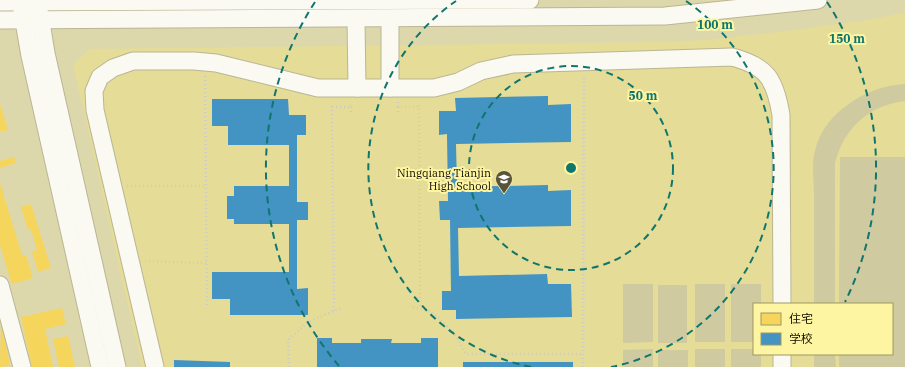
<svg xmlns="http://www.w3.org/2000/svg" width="905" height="367" font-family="'IBM Plex Serif','Noto Sans SC',serif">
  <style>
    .built { fill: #e4dc97; fill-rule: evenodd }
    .green { fill: #cfca9f }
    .homes { fill: #f6d55c }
    .schools { fill: #4393c3 }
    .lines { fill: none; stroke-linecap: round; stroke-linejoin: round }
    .minor-casing { stroke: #bab693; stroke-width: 19 }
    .path { stroke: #cecbbf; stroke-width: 2.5; stroke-dasharray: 1 3; stroke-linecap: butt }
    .minor { stroke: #faf9f2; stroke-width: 17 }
    .ring { fill: none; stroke: #0f766e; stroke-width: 2; stroke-dasharray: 7 5 }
    .labels { text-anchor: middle; stroke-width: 4; stroke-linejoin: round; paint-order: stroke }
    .poi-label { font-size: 11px; fill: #100d00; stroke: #fef5a3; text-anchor: end }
    .centre { fill: #0f766e; stroke: #fef5a3; stroke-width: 2 }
    .ring-label { font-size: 12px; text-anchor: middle; font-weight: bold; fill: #0f766e; stroke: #fef5a3; stroke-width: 4; stroke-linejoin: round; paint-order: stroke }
  </style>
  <rect width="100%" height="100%" fill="#ddd8ab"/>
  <path class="built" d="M905,12V367H142L74,68L75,62L90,49L670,42L704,40L787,31L874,19ZM754,304H892V354H754Z"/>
  <g class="green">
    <path d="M905,84V101C869,105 844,128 835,163V304H814C814,267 814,231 814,194C814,181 811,164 815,151C824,112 867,86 905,84Z"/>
    <path d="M840,157H905V367H839V354H892V304H839Z"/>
    <path d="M623,284H653V342L623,343Z"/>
    <rect x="695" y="284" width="30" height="58"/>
    <path d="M731,284H761V304H754V342H731Z"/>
    <rect x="658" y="285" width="29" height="58"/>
    <path d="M653,349V367H623V350Z"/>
    <rect x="695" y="349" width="30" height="18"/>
    <path d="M731,349H754V354H761V367H731Z"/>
    <rect x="658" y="350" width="30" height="17"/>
    <path d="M814,354H835L836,367H814Z"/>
  </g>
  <g class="homes">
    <path d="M0,104L8,130L0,132Z"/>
    <path d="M14,157L16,163L0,168V161Z"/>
    <path d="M0,183L22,255H26L33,278L12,284L0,245Z"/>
    <path d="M31,204L51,268L38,272L32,252L37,250L31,229L28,230L21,207Z"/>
    <path d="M62,308L66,324L45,329L53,367H32L21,317Z"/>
    <path d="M1,322L10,365L2,367H0Z"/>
    <path d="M68,336L75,367H59L53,339Z"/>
  </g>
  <g class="schools">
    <path d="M548,96V105L571,104V142L456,144L457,187L548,185V191L571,190V226L458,228L459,276L547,274L548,284H571L572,317L456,319V310H442V291H451L450,220H440L439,201H448L447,134L439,135V111H456L455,98Z"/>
    <path d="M212,99H288L289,115H306V135H297V202H308V220H297V289L308,288V315H230V299H212V272H289V224H234V219H227V196H234V186H289V145H228V126H212Z"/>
    <path d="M317,338H332V343H361V339H392L391,343H421V338H438V367H317Z"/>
    <path d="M174,360L230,362V367H174Z"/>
    <rect x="463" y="362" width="110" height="5"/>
  </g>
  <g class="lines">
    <defs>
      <g id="minor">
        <path d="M0,2L530,0"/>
        <path d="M22,10L30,56L100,367"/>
        <path d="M39,10L46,53L117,367"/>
        <path d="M356,19L357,88"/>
        <path d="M390,19V88"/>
        <path d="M0,20L665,16L818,0"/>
        <path d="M0,285L22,367"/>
        <path d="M782,354V367"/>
        <path d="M155,367L95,110L94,91L100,77L113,68L133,61H194L216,63L318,88H434L458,82L481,71L513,64L732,57C767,66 775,79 781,115L782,304"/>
      </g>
    </defs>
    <use href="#minor" class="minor-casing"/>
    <g class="path">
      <path d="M205,76L207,305"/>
      <path d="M398,102V107H419"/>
      <path d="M419,105L420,309"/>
      <path d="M351,107V113"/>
      <path d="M398,107V113"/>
      <path d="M127,186H206"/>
      <path d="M145,261L206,263"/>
      <path d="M413,307L432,312L454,333L466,354H583"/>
      <path d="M334,311L332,107H351V102"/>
      <path d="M289,367L288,340L308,322L343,307"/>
      <path d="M583,367L584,76"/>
    </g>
    <use href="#minor" class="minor"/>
  </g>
  <g class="ring">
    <circle cx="571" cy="168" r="102"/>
    <path d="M531 367A203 203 0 0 1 456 1M686 1A203 203 0 0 1 611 367"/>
    <path d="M339 366A305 305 0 0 1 315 2M827 2A305 305 0 0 1 845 302"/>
  </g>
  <defs>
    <symbol id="school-pin" viewBox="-11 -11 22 30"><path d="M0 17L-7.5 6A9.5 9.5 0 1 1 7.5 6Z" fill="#58543c" stroke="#fef5a3"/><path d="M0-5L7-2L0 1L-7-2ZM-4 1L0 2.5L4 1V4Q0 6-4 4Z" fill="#fff"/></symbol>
  </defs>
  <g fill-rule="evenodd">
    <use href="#school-pin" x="494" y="169" width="20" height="27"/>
  </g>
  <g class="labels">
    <g class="poi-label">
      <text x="491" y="177">Ningqiang Tianjin<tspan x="491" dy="13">High School</tspan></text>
    </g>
  </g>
  <circle cx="571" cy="168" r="6" class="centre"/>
  <g class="ring-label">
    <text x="715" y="29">100 m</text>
    <text x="847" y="43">150 m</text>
    <text x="643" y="100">50 m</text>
  </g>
  <rect x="753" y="303" width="140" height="52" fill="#fef5a3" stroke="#9f9862"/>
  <rect x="761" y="313" width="20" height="12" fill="#f6d55c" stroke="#9f9862"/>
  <text x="789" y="323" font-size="12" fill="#100d00">住宅</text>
  <rect x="761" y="333" width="20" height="12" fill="#4393c3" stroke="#9f9862"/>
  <text x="789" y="343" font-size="12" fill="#100d00">学校</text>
</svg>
